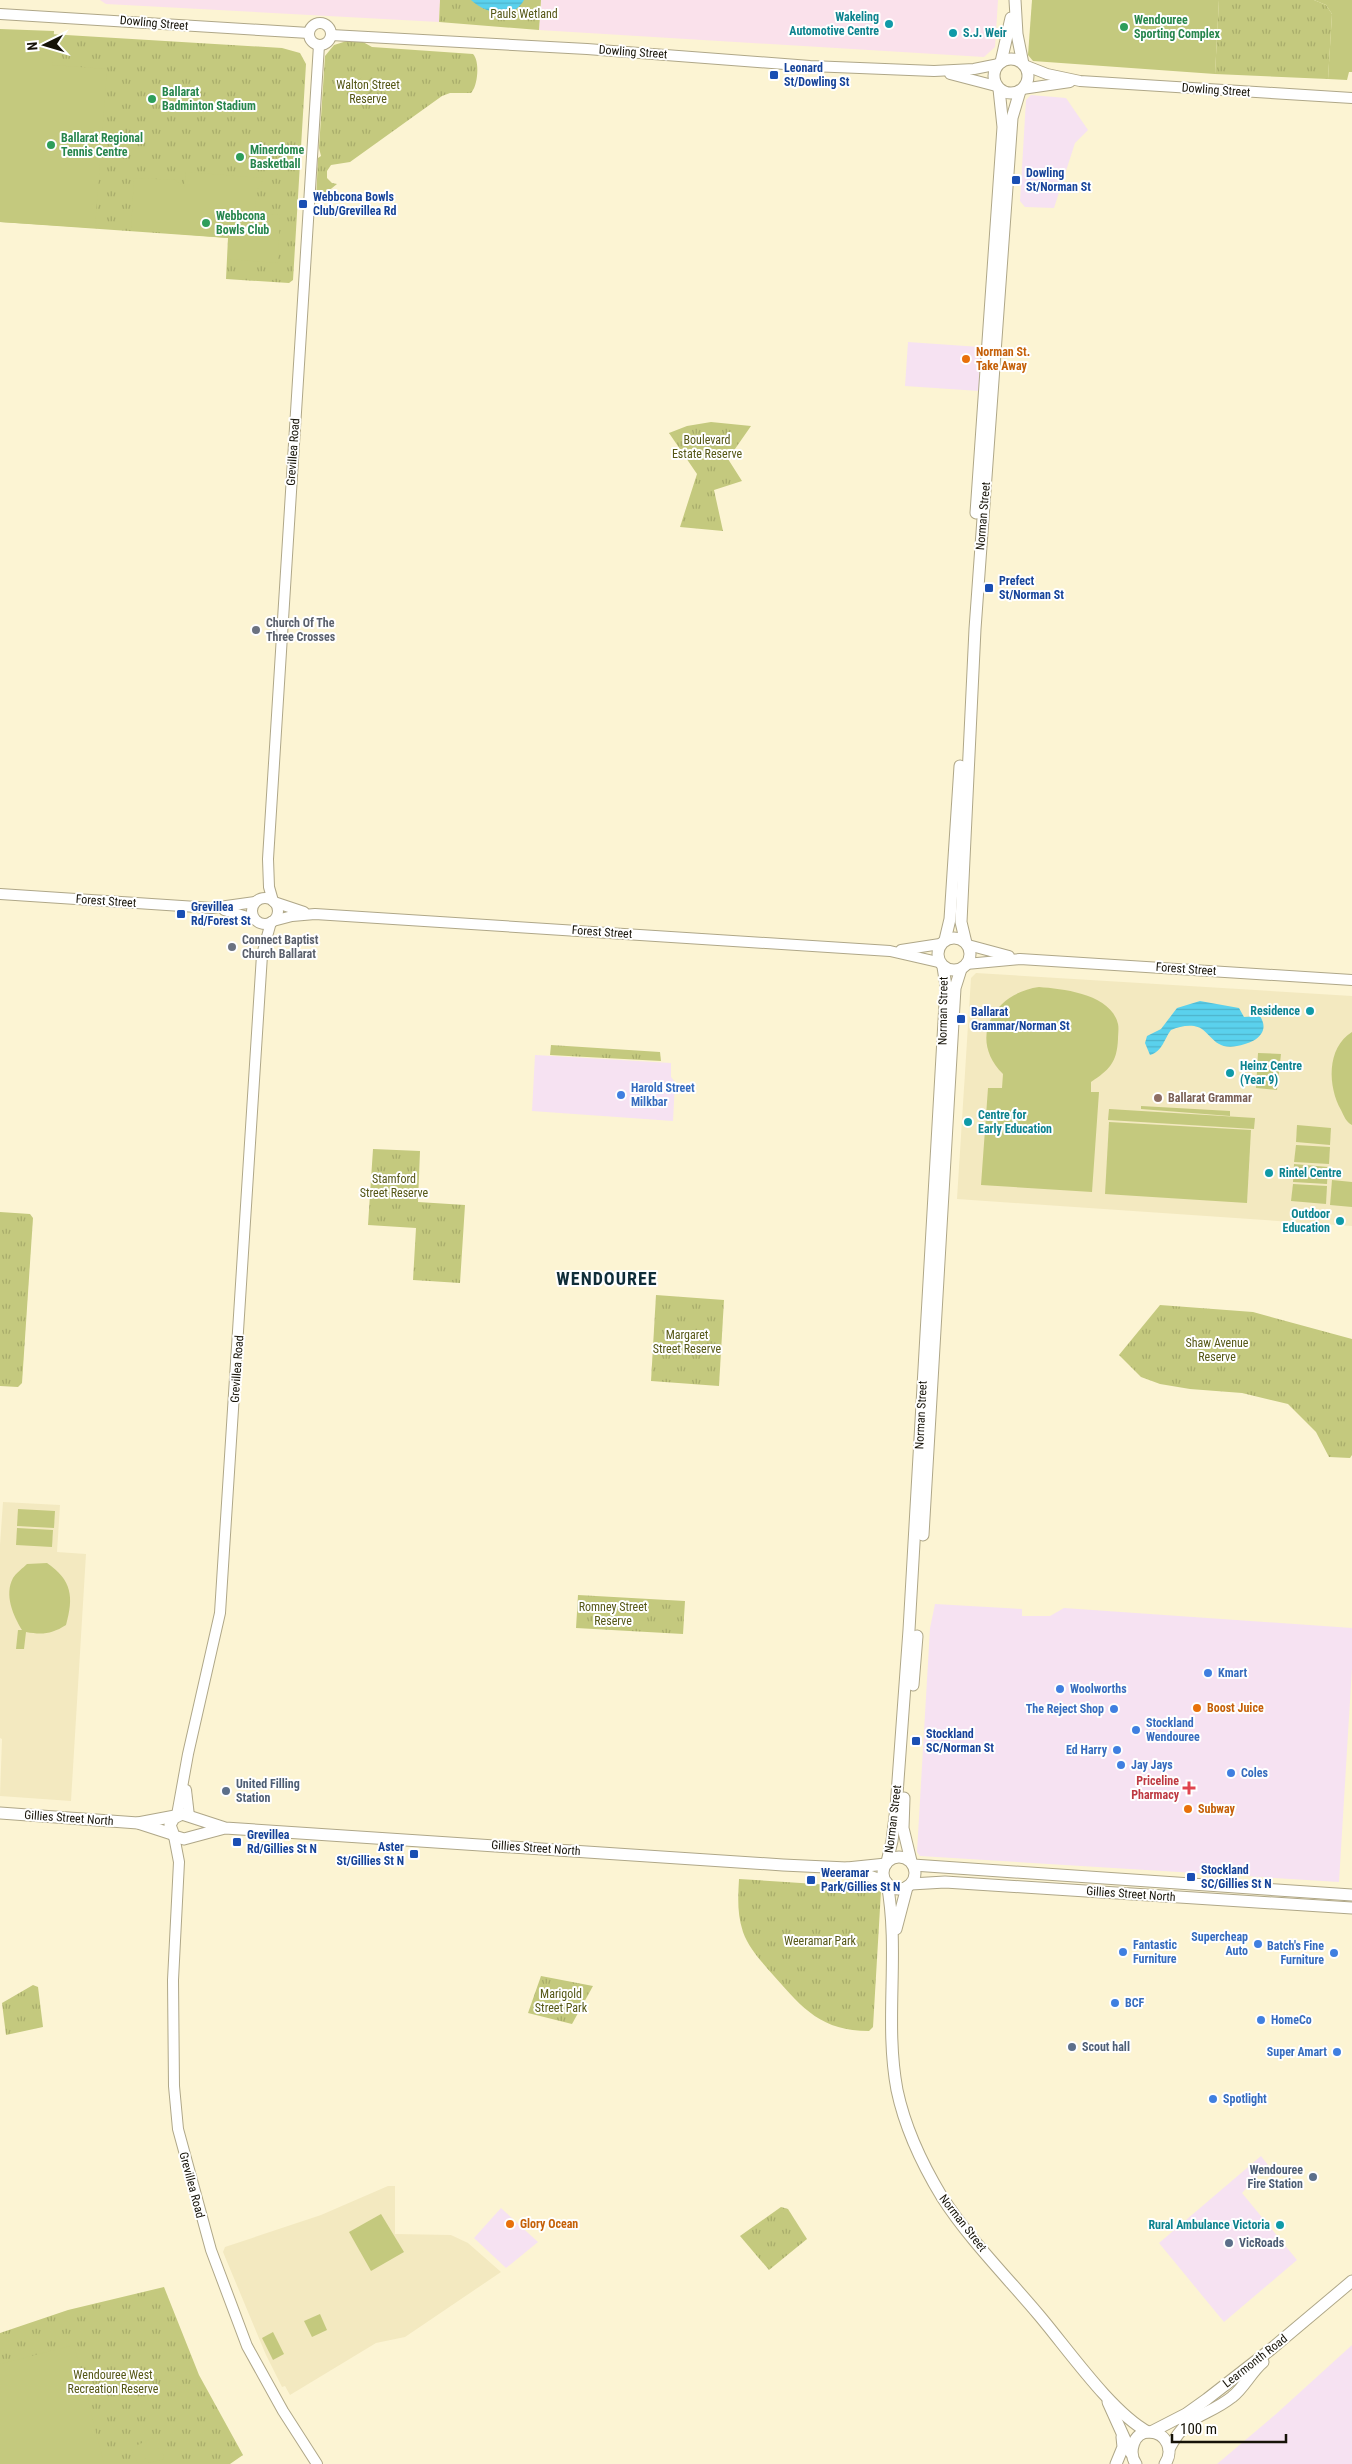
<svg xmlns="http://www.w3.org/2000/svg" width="1352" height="2464" font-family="'Roboto Condensed',sans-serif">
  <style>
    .commercial { fill: #f6e2f2 }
    .industrial { fill: #fae1eb }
    .built { fill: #f3e9c0 }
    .grass { fill: url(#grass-tufts) }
    .garden { fill: url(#garden-furrows) }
    .pitch { fill: #c4c97e }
    .water { fill: url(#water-rules) }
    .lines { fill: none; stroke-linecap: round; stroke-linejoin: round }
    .tertiary-casing { stroke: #afa788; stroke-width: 12 }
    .secondary-casing { stroke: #afa788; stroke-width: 13 }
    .tertiary { stroke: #fff; stroke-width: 10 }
    .secondary { stroke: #fff; stroke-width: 11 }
    .culture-dot { fill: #0f9aa8; stroke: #fff; stroke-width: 2 }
    .leisure-dot { fill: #2e9e5b; stroke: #fff; stroke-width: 2 }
    .transit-dot { fill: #1a4fb4; stroke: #fff; stroke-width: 2 }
    .food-dot { fill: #e8710a; stroke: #fff; stroke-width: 2 }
    .worship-dot { fill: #6b7280; stroke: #fff; stroke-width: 2 }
    .shop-dot { fill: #3f7fe0; stroke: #fff; stroke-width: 2 }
    .education-dot { fill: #8d6e63; stroke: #fff; stroke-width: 2 }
    .health-dot { fill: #e0444e; stroke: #fff; stroke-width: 2 }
    .service-dot { fill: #5c6f8a; stroke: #fff; stroke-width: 2 }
    .labels { text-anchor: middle; stroke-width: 4; stroke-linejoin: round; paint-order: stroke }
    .park-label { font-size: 12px; fill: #555716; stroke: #fff }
    .culture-label { font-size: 12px; font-weight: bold; fill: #0d838f; stroke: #fff; text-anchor: end }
    .leisure-label { font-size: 12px; font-weight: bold; fill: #27864d; stroke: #fff; text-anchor: start }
    .street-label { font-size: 12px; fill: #161308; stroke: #fff }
    .transit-label { font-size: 12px; font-weight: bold; fill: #164399; stroke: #fff; text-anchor: start }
    .food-label { font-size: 12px; font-weight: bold; fill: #c56008; stroke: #fff; text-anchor: start }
    .worship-label { font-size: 12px; font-weight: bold; fill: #5b616d; stroke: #fff; text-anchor: start }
    .shop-label { font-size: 12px; font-weight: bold; fill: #366cbe; stroke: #fff; text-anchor: start }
    .education-label { font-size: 12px; font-weight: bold; fill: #785e54; stroke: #fff; text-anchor: start }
    .health-label { font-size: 12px; font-weight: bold; fill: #be3a42; stroke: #fff; text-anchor: end }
    .service-label { font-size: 12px; font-weight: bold; fill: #4e5e75; stroke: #fff; text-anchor: start }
    .district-label { font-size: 18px; font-weight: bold; letter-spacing: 1px; fill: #102d38; stroke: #fff }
  </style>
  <defs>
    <pattern id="grass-tufts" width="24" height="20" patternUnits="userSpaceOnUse" patternTransform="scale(1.25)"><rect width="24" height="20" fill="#c4c97e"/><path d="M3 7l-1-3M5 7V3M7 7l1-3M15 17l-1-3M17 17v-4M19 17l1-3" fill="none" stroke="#a8ac6b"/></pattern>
    <pattern id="garden-furrows" width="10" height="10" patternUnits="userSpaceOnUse" patternTransform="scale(1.25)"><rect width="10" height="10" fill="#c4c97e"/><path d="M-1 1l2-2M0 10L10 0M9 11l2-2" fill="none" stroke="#a8ac6b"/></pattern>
    <pattern id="water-rules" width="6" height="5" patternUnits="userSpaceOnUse" patternTransform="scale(1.25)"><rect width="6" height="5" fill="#5ad1ed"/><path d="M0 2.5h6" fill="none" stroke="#4eb3ca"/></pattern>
  </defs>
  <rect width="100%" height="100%" fill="#fcf4d3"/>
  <g class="commercial">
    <path d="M1031,95L1066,98L1088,130L1075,143L1054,208L1025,207L1020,201L1026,100Z"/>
    <path d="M908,342L980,347L979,391L905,386Z"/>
    <path d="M535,1055L671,1063V1077L675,1082L673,1121L532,1111Z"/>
    <path d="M935,1604L1022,1609V1616H1050L1064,1608L1352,1628V1668L1339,1882L920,1856L917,1852L930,1628Z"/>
    <path d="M1261,2156L1268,2165L1242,2193L1297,2260L1224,2322L1159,2243Z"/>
    <path d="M501,2208L538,2242L506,2268L474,2238Z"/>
    <path d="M1352,2345V2464H1217L1276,2414Z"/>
  </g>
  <g class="industrial">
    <path d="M100,0H440L439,22L106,4Z"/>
    <path d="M541,0H998L995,47L984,57L539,30Z"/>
  </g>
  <g class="built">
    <path d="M976,973L1352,996V1226L957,1199L971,978Z"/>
    <path d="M3,1502L60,1505L57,1552L86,1554L71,1801L0,1796L2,1739L0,1738V1545Z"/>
    <path d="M388,2186H395V2234L451,2235L468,2243L501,2272L405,2337L376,2343L290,2395L285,2386L282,2387L266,2355L223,2252L225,2247L321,2215Z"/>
  </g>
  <g class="grass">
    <path d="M440,0H541L539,30L439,22Z"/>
    <path d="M1219,0H1314L1326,5L1332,14L1328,79L1215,74Z"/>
    <path d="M0,31L282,48L300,53L306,64L293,280L289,283L226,279L228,238L0,222Z"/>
    <path d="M350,40L363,42L372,47L473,54C480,61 478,86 471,93H450L442,96L350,162L331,165L327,171V178L332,183L337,184L316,201L318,158L321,156L319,148L325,56L334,45Z"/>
    <path d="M711,422L751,426L728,459L742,481L714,490L723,531L680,527L697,474L669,433L687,426Z"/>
    <path d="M551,1045L660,1052L661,1061L550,1055Z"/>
    <path d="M373,1149L420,1151L418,1202L465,1205L460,1283L413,1280L416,1228L368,1225Z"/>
    <path d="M0,1212L30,1214L33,1218L22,1383L18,1387L0,1386Z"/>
    <path d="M656,1295L724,1300L719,1386L651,1381Z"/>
    <path d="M1160,1305L1253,1312L1352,1339V1455L1350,1458L1329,1457L1316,1432L1288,1404L1242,1393L1190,1389L1160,1384L1141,1377L1119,1355Z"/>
    <path d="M578,1595L685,1601L683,1634L576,1628Z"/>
    <path d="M739,1879L878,1888L881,1891L873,2027L869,2031C822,2031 803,2009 774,1976C762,1962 749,1949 743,1932C737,1914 738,1897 739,1879Z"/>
    <path d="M541,1976L593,1986L572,2024L528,2013Z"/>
    <path d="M33,1985L38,1987L43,2027L6,2035L2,2003Z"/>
    <path d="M781,2207L788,2209L807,2239L769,2270L740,2236Z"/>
    <path d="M164,2287L199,2375L243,2455L230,2464H0V2333L68,2310Z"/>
  </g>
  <circle class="garden" cx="367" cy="86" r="10"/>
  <g class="pitch">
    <path d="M1032,0H1219L1215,74L1033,61L1028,55Z"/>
    <path d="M1314,0H1352V72H1349L1347,80L1328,79L1332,14L1326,5Z"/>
    <path d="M0,29L54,31L52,65L107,69L95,228L0,222Z"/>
    <path d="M186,172L264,178L256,192L255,213L280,215L278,263L228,259V238L131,230L134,178L175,180L184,187Z"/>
    <path d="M1039,987C1064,989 1111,994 1118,1024C1119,1028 1118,1035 1118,1039C1117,1063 1109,1070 1091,1082V1092H1099L1092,1192L981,1185L988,1088H1002L1003,1074C967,1038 994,993 1039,987Z"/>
    <path d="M1352,1032V1125C1346,1122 1344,1116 1341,1110C1328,1087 1326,1048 1352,1032Z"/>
    <path d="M1258,1053L1281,1054L1277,1090L1256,1088Z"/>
    <path d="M1141,1106L1230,1111V1116L1141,1109Z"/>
    <path d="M1109,1109L1255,1118L1254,1129L1108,1120Z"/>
    <path d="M1109,1122L1251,1130L1247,1203L1105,1194Z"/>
    <path d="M1297,1125L1331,1128L1330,1145L1296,1142Z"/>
    <path d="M1296,1145L1330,1147L1329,1164L1294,1162Z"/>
    <path d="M1294,1164L1328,1167L1327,1184L1293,1182Z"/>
    <path d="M1332,1180L1352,1182V1207L1330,1205Z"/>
    <path d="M1293,1184L1327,1186L1326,1204L1291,1201Z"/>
    <path d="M18,1509L55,1511L54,1528L17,1526Z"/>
    <path d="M17,1528L53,1530L52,1547L16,1545Z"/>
    <path d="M47,1563C72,1580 74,1597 66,1625C52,1634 42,1635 26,1632L24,1649H16L18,1630H22C13,1615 4,1595 13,1578C16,1573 23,1568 27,1564Z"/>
    <path d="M381,2214L404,2252L371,2271L349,2232Z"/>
    <path d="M320,2314L327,2330L312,2337L304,2321Z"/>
    <path d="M273,2332L284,2354L273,2360L262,2338Z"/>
    <path d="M74,2345L104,2464H0V2364Z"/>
    <path d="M155,2437L158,2439V2448L163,2454L164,2459L149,2463L145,2458L142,2464L138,2463L131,2450L133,2447Z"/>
  </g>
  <g class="water">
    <path d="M471,0H524C513,20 486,14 471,0Z"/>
    <path d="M1200,1001L1239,1008L1244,1017L1260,1016C1264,1023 1265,1028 1261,1034C1257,1040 1251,1042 1245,1044C1211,1055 1213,1029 1194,1026C1186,1025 1178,1027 1171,1030C1164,1039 1163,1051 1150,1055L1145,1043L1147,1036L1161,1029L1177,1008Z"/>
  </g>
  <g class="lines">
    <defs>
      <g id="tertiary">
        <path d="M0,14L309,33"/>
        <circle cx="320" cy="34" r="11"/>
        <path d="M331,35L587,49L810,66L934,71L974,69L999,64"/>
        <path d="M1024,65L1047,74L1080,81L1352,98"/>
        <path d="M950,74L996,86"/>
        <path d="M1022,89L1070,82"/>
        <path d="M0,894L212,908L255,902"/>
        <circle cx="265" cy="911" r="13"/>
        <path d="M273,901L269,887L268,859L319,45"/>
        <path d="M274,902L304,912"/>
        <path d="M224,910L254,919"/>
        <path d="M273,921L292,916L315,914L890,951L938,962"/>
        <path d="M968,945L1009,956"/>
        <path d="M901,950L940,944"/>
        <path d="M966,964L1020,959L1352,980"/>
        <path d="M186,1790L189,1816"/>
        <path d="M177,1815L188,1754L220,1613L262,955L271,922"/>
        <path d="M174,1836L179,1862L173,1980L174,2086L178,2129L211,2250L247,2346L283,2411L317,2464"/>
      </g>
      <g id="secondary">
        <path d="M1015,0L1017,34L1023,64"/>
        <circle cx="1011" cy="76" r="17"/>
        <path d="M1001,62L1011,18"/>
        <path d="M976,513L1003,127L999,89"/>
        <circle cx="954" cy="954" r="16"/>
        <path d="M945,940L950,919L960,766"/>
        <path d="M966,943L961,922L975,629L1012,118L1020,91"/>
        <path d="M923,1535L955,988L961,969"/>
        <path d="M913,1685L917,1636"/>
        <path d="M904,1798L903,1828L911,1861"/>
        <path d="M0,1813L138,1823L172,1834"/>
        <path d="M138,1823L175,1816"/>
        <path d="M225,1828L184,1839L174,1836L170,1825L174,1818L182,1814L225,1828L783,1865L847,1868L886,1864"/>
        <circle cx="899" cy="1873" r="16"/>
        <path d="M887,1862L892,1841L896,1808L909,1630L946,986L943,967"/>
        <path d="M913,1865L1352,1895"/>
        <path d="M847,1868L886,1882"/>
        <path d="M887,1883C900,1952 884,2021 897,2090C905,2128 922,2164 942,2197C969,2239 1006,2276 1038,2314C1067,2348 1111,2412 1148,2432"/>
        <path d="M911,1884L945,1882L1352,1908"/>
        <path d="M896,1929L907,1887"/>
        <path d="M1108,2402L1131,2453"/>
        <path d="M1151,2432L1186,2414L1207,2399L1270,2350L1352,2281"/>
        <path d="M1169,2449C1189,2411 1204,2419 1232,2397C1244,2388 1251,2372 1263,2362"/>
        <path d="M1116,2464L1123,2447L1122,2437"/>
        <path d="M1136,2464C1128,2453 1133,2431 1150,2432C1167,2433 1174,2451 1165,2464"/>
      </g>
    </defs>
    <use href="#tertiary" class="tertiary-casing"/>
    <use href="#secondary" class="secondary-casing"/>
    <use href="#tertiary" class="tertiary"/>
    <use href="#secondary" class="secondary"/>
  </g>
  <g class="culture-dot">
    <circle cx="889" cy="24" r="5"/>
    <circle cx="953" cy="33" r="5"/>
    <circle cx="1310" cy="1011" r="5"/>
    <circle cx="1230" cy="1073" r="5"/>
    <circle cx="968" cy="1122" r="5"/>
    <circle cx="1269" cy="1173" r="5"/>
    <circle cx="1340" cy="1221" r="5"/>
    <circle cx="1280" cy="2225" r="5"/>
  </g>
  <g class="leisure-dot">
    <circle cx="1124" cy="27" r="5"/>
    <circle cx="152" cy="99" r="5"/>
    <circle cx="51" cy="145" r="5"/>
    <circle cx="240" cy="157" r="5"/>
    <circle cx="206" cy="223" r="5"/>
  </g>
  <g class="transit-dot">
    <rect x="769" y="70" width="10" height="10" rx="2.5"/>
    <rect x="1011" y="175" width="10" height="10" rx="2.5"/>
    <rect x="298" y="199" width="10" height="10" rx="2.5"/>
    <rect x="984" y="583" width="10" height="10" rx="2.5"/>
    <rect x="176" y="909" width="10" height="10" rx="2.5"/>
    <rect x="956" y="1014" width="10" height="10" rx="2.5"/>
    <rect x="911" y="1736" width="10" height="10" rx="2.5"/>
    <rect x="232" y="1837" width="10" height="10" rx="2.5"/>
    <rect x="409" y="1849" width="10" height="10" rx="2.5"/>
    <rect x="1186" y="1872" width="10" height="10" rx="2.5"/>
    <rect x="806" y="1875" width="10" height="10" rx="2.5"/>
  </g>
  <g class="food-dot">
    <circle cx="966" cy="359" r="5"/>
    <circle cx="1197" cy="1708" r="5"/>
    <circle cx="1188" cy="1809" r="5"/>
    <circle cx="510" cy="2224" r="5"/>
  </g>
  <g class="worship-dot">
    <circle cx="256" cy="630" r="5"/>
    <circle cx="232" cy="947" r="5"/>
  </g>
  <g class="shop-dot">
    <circle cx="621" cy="1095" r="5"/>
    <circle cx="1208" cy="1673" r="5"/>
    <circle cx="1060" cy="1689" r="5"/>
    <circle cx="1114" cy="1709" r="5"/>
    <circle cx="1136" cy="1730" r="5"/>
    <circle cx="1117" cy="1750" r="5"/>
    <circle cx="1121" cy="1765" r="5"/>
    <circle cx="1231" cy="1773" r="5"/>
    <circle cx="1258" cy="1944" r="5"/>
    <circle cx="1123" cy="1952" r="5"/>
    <circle cx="1334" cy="1953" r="5"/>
    <circle cx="1115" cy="2003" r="5"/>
    <circle cx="1261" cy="2020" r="5"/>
    <circle cx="1337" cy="2052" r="5"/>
    <circle cx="1213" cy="2099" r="5"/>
  </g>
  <circle class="education-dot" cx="1158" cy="1098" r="5"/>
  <path class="health-dot" d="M1186.5 1780.5h5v5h5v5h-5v5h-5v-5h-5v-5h5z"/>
  <g class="service-dot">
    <circle cx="226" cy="1791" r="5"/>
    <circle cx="1072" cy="2047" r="5"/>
    <circle cx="1313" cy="2177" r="5"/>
    <circle cx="1229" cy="2243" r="5"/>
  </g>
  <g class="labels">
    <g class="park-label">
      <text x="524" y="18">Pauls Wetland</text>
      <text x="368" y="89">Walton Street<tspan x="368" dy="14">Reserve</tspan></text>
      <text x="707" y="444">Boulevard<tspan x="707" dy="14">Estate Reserve</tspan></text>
      <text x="394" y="1183">Stamford<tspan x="394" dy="14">Street Reserve</tspan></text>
      <text x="687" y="1339">Margaret<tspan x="687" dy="14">Street Reserve</tspan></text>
      <text x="1217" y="1347">Shaw Avenue<tspan x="1217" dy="14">Reserve</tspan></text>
      <text x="613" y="1611">Romney Street<tspan x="613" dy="14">Reserve</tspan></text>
      <text x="820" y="1945">Weeramar Park</text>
      <text x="561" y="1998">Marigold<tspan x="561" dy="14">Street Park</tspan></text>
      <text x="113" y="2379">Wendouree West<tspan x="113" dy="14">Recreation Reserve</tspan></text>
    </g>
    <g class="culture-label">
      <text x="879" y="21">Wakeling<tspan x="879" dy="14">Automotive Centre</tspan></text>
      <text x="963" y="37" text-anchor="start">S.J. Weir</text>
      <text x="1300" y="1015">Residence</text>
      <text x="1240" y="1070" text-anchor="start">Heinz Centre<tspan x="1240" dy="14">(Year 9)</tspan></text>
      <text x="978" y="1119" text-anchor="start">Centre for<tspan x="978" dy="14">Early Education</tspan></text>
      <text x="1279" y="1177" text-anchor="start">Rintel Centre</text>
      <text x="1330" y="1218">Outdoor<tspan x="1330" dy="14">Education</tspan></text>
      <text x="1270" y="2229">Rural Ambulance Victoria</text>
    </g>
    <g class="leisure-label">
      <text x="1134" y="24">Wendouree<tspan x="1134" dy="14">Sporting Complex</tspan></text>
      <text x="162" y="96">Ballarat<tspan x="162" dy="14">Badminton Stadium</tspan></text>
      <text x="61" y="142">Ballarat Regional<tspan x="61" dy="14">Tennis Centre</tspan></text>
      <text x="250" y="154">Minerdome<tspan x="250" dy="14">Basketball</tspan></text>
      <text x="216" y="220">Webbcona<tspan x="216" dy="14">Bowls Club</tspan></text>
    </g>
    <g class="street-label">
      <text transform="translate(154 23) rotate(5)" y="4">Dowling Street</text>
      <text transform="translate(633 52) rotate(4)" y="4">Dowling Street</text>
      <text transform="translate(1216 90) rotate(4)" y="4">Dowling Street</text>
      <text transform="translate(293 452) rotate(-86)" y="4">Grevillea Road</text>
      <text transform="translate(983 516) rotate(-85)" y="4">Norman Street</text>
      <text transform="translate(106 901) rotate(4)" y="4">Forest Street</text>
      <text transform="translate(602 932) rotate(4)" y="4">Forest Street</text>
      <text transform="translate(1186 969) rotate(4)" y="4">Forest Street</text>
      <text transform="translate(943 1011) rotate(-89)" y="4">Norman Street</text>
      <text transform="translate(237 1369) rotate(-86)" y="4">Grevillea Road</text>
      <text transform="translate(921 1415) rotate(-87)" y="4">Norman Street</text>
      <text transform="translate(69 1818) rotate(4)" y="4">Gillies Street North</text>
      <text transform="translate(893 1819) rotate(-83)" y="4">Norman Street</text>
      <text transform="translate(536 1848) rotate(4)" y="4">Gillies Street North</text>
      <text transform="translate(1131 1894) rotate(4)" y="4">Gillies Street North</text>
      <text transform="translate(192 2185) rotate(75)" y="4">Grevillea Road</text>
      <text transform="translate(963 2223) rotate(52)" y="4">Norman Street</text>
      <text transform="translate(1255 2361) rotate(-38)" y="4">Learmonth Road</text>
    </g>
    <g class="transit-label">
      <text x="784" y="72">Leonard<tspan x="784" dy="14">St/Dowling St</tspan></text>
      <text x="1026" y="177">Dowling<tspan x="1026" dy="14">St/Norman St</tspan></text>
      <text x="313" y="201">Webbcona Bowls<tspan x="313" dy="14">Club/Grevillea Rd</tspan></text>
      <text x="999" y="585">Prefect<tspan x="999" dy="14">St/Norman St</tspan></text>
      <text x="191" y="911">Grevillea<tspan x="191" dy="14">Rd/Forest St</tspan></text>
      <text x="971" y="1016">Ballarat<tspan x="971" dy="14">Grammar/Norman St</tspan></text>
      <text x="926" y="1738">Stockland<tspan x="926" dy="14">SC/Norman St</tspan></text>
      <text x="247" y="1839">Grevillea<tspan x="247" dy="14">Rd/Gillies St N</tspan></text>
      <text x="404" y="1851" text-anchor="end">Aster<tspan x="404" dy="14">St/Gillies St N</tspan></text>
      <text x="1201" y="1874">Stockland<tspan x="1201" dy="14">SC/Gillies St N</tspan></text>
      <text x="821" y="1877">Weeramar<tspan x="821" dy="14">Park/Gillies St N</tspan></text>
    </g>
    <g class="food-label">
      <text x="976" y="356">Norman St.<tspan x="976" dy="14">Take Away</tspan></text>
      <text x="1207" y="1712">Boost Juice</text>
      <text x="1198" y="1813">Subway</text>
      <text x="520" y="2228">Glory Ocean</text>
    </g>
    <g class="worship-label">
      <text x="266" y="627">Church Of The<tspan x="266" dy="14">Three Crosses</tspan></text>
      <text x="242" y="944">Connect Baptist<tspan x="242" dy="14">Church Ballarat</tspan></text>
    </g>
    <g class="shop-label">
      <text x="631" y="1092">Harold Street<tspan x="631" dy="14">Milkbar</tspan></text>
      <text x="1218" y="1677">Kmart</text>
      <text x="1070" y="1693">Woolworths</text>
      <text x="1104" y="1713" text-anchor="end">The Reject Shop</text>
      <text x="1146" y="1727">Stockland<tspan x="1146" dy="14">Wendouree</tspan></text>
      <text x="1107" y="1754" text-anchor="end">Ed Harry</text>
      <text x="1131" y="1769">Jay Jays</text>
      <text x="1241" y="1777">Coles</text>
      <text x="1248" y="1941" text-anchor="end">Supercheap<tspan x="1248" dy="14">Auto</tspan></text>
      <text x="1133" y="1949">Fantastic<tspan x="1133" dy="14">Furniture</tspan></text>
      <text x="1324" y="1950" text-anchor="end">Batch's Fine<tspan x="1324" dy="14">Furniture</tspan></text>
      <text x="1125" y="2007">BCF</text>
      <text x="1271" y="2024">HomeCo</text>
      <text x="1327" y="2056" text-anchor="end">Super Amart</text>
      <text x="1223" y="2103">Spotlight</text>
    </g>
    <g class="education-label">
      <text x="1168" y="1102">Ballarat Grammar</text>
    </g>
    <g class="health-label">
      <text x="1179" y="1785">Priceline<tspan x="1179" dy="14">Pharmacy</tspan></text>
    </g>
    <g class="service-label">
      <text x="236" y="1788">United Filling<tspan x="236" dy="14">Station</tspan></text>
      <text x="1082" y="2051">Scout hall</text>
      <text x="1303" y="2174" text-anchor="end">Wendouree<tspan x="1303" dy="14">Fire Station</tspan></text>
      <text x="1239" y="2247">VicRoads</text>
    </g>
    <g class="district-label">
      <text x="607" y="1285">WENDOUREE</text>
    </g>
  </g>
  <g transform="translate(45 45) rotate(265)" stroke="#ffffff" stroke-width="4" paint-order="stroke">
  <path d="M0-4L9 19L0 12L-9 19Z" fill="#161308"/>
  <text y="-8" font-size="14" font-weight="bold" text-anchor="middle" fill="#161308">N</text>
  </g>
  <path d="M1172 2434v8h114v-8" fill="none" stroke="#161308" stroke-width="2.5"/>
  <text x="1180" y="2434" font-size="15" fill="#161308" stroke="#ffffff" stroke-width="4" paint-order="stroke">100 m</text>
</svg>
